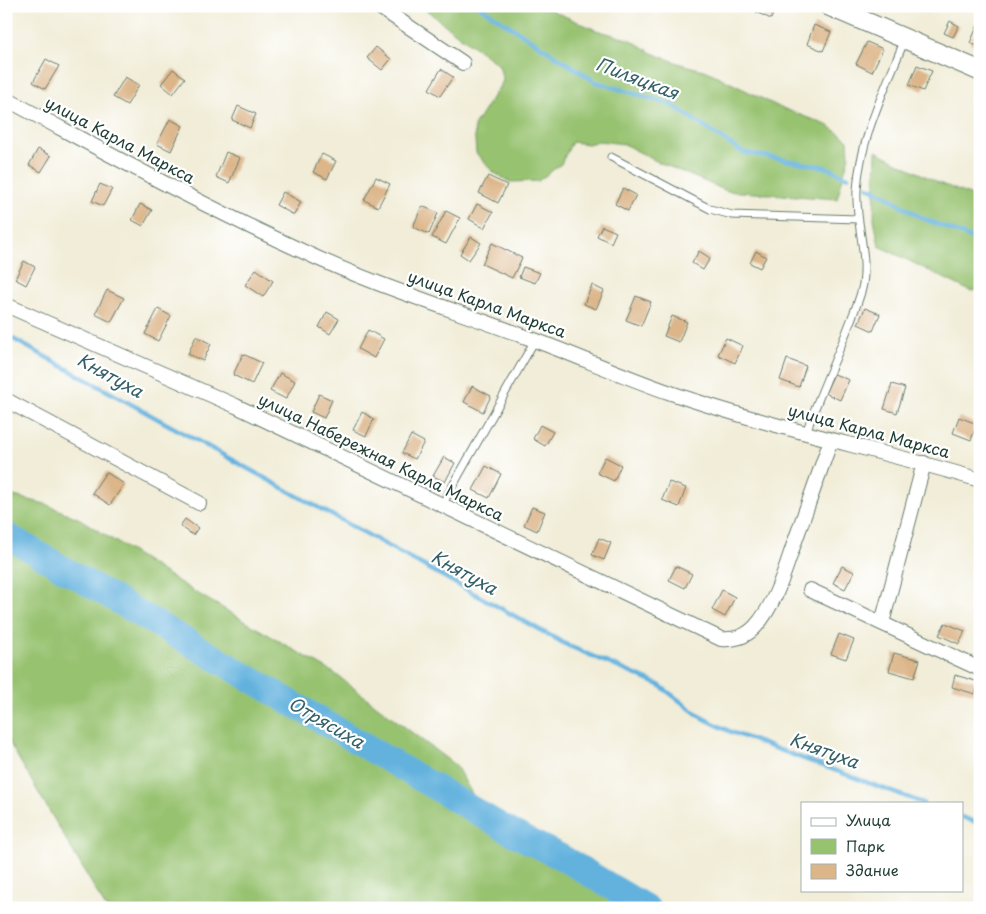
<svg xmlns="http://www.w3.org/2000/svg" width="986" height="914" font-family="'Playpen Sans',sans-serif">
  <style>
    .green { fill: #97c270; stroke: #5b8052 }
    .lines { fill: none; stroke-linecap: round; stroke-linejoin: round }
    .stream { stroke: #64b2de; stroke-width: 4.5 }
    .river { stroke: #64b2de; stroke-width: 26 }
    .building { fill: #dcb589 }
    .lane-casing { stroke: #687b6d; stroke-width: 9 }
    .street-casing { stroke: #687b6d; stroke-width: 16 }
    .secondary-casing { stroke: #687b6d; stroke-width: 21 }
    .lane { stroke: #fff; stroke-width: 7 }
    .street { stroke: #fff; stroke-width: 14 }
    .secondary { stroke: #fff; stroke-width: 19 }
    .labels { text-anchor: middle; stroke-width: 4.5; stroke-linejoin: round; paint-order: stroke }
    .street-label { font-size: 16px; fill: #1f3d34; stroke: #fff }
    .water-label { font-size: 18px; font-style: italic; fill: #346067; stroke: #fff }
  </style>
  <rect width="100%" height="100%" fill="#fff"/>
  <filter id="ink" filterUnits="userSpaceOnUse"><feTurbulence type="fractalNoise" baseFrequency=".02" numOctaves="2"/><feDisplacementMap in="SourceGraphic" scale="10" xChannelSelector="R" yChannelSelector="G"/><feConvolveMatrix kernelMatrix="1 2 1 2 8 2 1 2 1" color-interpolation-filters="sRGB"/></filter>
  <filter id="wash" filterUnits="userSpaceOnUse"><feTurbulence type="fractalNoise" baseFrequency=".0096" numOctaves="4" result="noise"/><feDisplacementMap in="SourceGraphic" scale="20" xChannelSelector="R" yChannelSelector="G"/><feGaussianBlur stdDeviation="1.12" result="paint"/><feColorMatrix in="noise" values="0 0 0 0 0 0 0 0 0 0 0 0 0 0 0 0 0 1.4 0 .05"/><feComposite in="paint" operator="in"/></filter>
  <g filter="url(#wash)">
    <rect width="100%" height="100%" fill="#f1edd8"/>
    <g class="green">
      <path d="M421,6H542L596,30L631,40L652,53L681,64L707,71L777,106L829,126L848,140L849,156L837,199L727,191L656,161L624,144L599,141L588,144L572,142L561,164L538,181L510,182L493,172L476,153L474,126L503,81L499,65L462,38Z"/>
      <path d="M876,151L939,183L980,199V290L970,291L879,246L874,219Z"/>
      <path d="M6,494L45,504L80,519L195,592L334,673L456,766L485,816L511,832L611,900L643,908H106L6,737Z"/>
    </g>
    <g class="lines">
      <g class="stream">
        <path d="M479,6L596,82L672,105L742,152L825,167L848,177"/>
        <path d="M868,187L885,195L920,217L980,242"/>
        <path d="M6,335L569,646L659,685L701,717L731,732L923,803"/>
        <path d="M962,817L980,824"/>
      </g>
      <path class="river" d="M6,535L511,832L561,857L647,908"/>
    </g>
    <g id="blocks">
      <g class="building">
        <path d="M759,6H776L771,19L756,12Z"/>
        <path d="M980,20V47L970,43Z"/>
        <path d="M950,21L959,26L953,37L944,33Z"/>
        <path d="M814,25L831,32L823,51L807,44Z"/>
        <path d="M867,42L883,49L872,72L856,64Z"/>
        <path d="M376,47L391,59L382,70L367,58Z"/>
        <path d="M46,59L59,66L45,89L33,82Z"/>
        <path d="M917,65L932,71L923,91L909,85Z"/>
        <path d="M173,69L185,78L173,94L161,84Z"/>
        <path d="M441,69L453,77L440,96L429,89Z"/>
        <path d="M125,77L139,85L127,105L113,97Z"/>
        <path d="M238,106L256,114L250,128L232,120Z"/>
        <path d="M170,119L183,126L171,151L157,144Z"/>
        <path d="M38,149L51,156L41,172L29,165Z"/>
        <path d="M226,152L240,158L229,183L216,177Z"/>
        <path d="M322,154L336,161L327,179L313,172Z"/>
        <path d="M488,176L507,185L498,203L479,193Z"/>
        <path d="M376,177L390,184L378,207L364,200Z"/>
        <path d="M100,184L112,189L103,206L92,201Z"/>
        <path d="M623,188L636,195L628,211L615,204Z"/>
        <path d="M283,192L301,202L294,215L276,205Z"/>
        <path d="M140,204L152,210L143,226L132,220Z"/>
        <path d="M477,204L493,212L484,228L469,219Z"/>
        <path d="M422,206L438,213L429,234L413,227Z"/>
        <path d="M446,211L460,218L446,244L432,237Z"/>
        <path d="M602,226L616,232L611,243L597,236Z"/>
        <path d="M471,237L481,243L469,260L460,254Z"/>
        <path d="M492,243L522,258L512,278L482,264Z"/>
        <path d="M699,251L710,258L703,270L692,263Z"/>
        <path d="M756,251L766,257L760,268L750,263Z"/>
        <path d="M24,261L35,267L26,285L15,279Z"/>
        <path d="M523,267L540,273L535,283L519,277Z"/>
        <path d="M256,269L273,281L263,297L245,285Z"/>
        <path d="M592,285L604,291L596,309L584,304Z"/>
        <path d="M107,290L124,298L111,322L95,314Z"/>
        <path d="M636,296L651,302L641,326L626,320Z"/>
        <path d="M865,308L880,314L873,331L858,324Z"/>
        <path d="M158,309L171,316L158,341L145,334Z"/>
        <path d="M327,312L339,319L330,334L319,327Z"/>
        <path d="M672,316L687,322L679,342L664,336Z"/>
        <path d="M368,330L384,339L374,358L358,349Z"/>
        <path d="M196,336L211,344L203,361L188,354Z"/>
        <path d="M726,338L743,346L735,363L718,355Z"/>
        <path d="M243,354L262,363L252,384L233,375Z"/>
        <path d="M787,359L806,366L799,387L780,380Z"/>
        <path d="M280,373L295,381L286,399L270,391Z"/>
        <path d="M834,374L849,380L840,400L825,393Z"/>
        <path d="M892,384L905,388L897,413L884,409Z"/>
        <path d="M472,386L491,396L483,412L464,402Z"/>
        <path d="M319,394L332,400L324,418L311,412Z"/>
        <path d="M362,412L374,419L366,436L353,430Z"/>
        <path d="M959,417L977,424L971,440L953,433Z"/>
        <path d="M540,425L553,432L545,446L533,439Z"/>
        <path d="M411,435L424,442L415,459L402,453Z"/>
        <path d="M444,457L455,463L445,482L433,476Z"/>
        <path d="M605,457L621,465L614,481L597,473Z"/>
        <path d="M486,466L501,474L489,498L473,490Z"/>
        <path d="M106,472L124,484L110,505L92,493Z"/>
        <path d="M669,482L686,488L679,507L662,500Z"/>
        <path d="M532,507L545,512L537,531L524,525Z"/>
        <path d="M185,519L198,528L193,535L180,526Z"/>
        <path d="M599,538L611,543L604,560L592,555Z"/>
        <path d="M676,566L692,574L685,588L669,580Z"/>
        <path d="M842,566L854,572L845,589L833,583Z"/>
        <path d="M722,590L735,597L725,617L712,610Z"/>
        <path d="M945,623L965,631L959,644L939,635Z"/>
        <path d="M839,634L854,640L846,659L831,654Z"/>
        <path d="M894,653L920,660L914,678L889,671Z"/>
        <path d="M955,675L979,682L975,694L952,687Z"/>
      </g>
    </g>
  </g>
  <g filter="url(#ink)">
    <use href="#blocks" fill-opacity="0" stroke="#687b6d" stroke-width="1"/>
    <g class="lines">
      <defs>
        <g id="lane">
          <path d="M611,157L710,209L732,215L858,219"/>
          <path d="M806,433C819,394 837,358 851,320C855,309 861,296 863,284C868,253 855,221 857,190C860,138 886,87 905,39"/>
          <path d="M442,505L535,340"/>
        </g>
        <g id="street">
          <path d="M378,6L463,63"/>
          <path d="M6,99C104,151 201,205 302,251C371,284 446,307 518,334C569,352 619,375 671,393C772,428 877,449 980,480"/>
          <path d="M6,305L236,406L721,639C735,640 745,637 755,627C776,604 785,569 795,541C807,507 819,474 831,440"/>
          <path d="M6,400L199,503"/>
          <path d="M810,590L980,669"/>
          <path d="M882,623L924,463"/>
        </g>
        <path id="secondary" d="M829,6L980,71"/>
      </defs>
      <use href="#lane" class="lane-casing"/>
      <use href="#street" class="street-casing"/>
      <use href="#secondary" class="secondary-casing"/>
      <use href="#lane" class="lane"/>
      <use href="#street" class="street"/>
      <use href="#secondary" class="secondary"/>
    </g>
  </g>
  <g class="labels">
    <g class="street-label">
      <text transform="translate(120 140) rotate(28)" y="6">улица Карла Маркса</text>
      <text transform="translate(487 304) rotate(20)" y="6">улица Карла Маркса</text>
      <text transform="translate(869 431) rotate(15)" y="6">улица Карла Маркса</text>
      <text transform="translate(381 457) rotate(26)" y="6">улица Набережная Карла Маркса</text>
    </g>
    <g class="water-label">
      <text transform="translate(637 79) rotate(21)" y="6">Пиляцкая</text>
      <text transform="translate(110 376) rotate(29)" y="6">Княтуха</text>
      <text transform="translate(464 573) rotate(29)" y="6">Княтуха</text>
      <text transform="translate(326 723) rotate(30)" y="6">Отрясиха</text>
      <text transform="translate(824 751) rotate(20)" y="6">Княтуха</text>
    </g>
  </g>
  <rect width="986" height="914" fill="none" stroke="#fff" stroke-width="25"/>
  <rect x="801" y="802" width="162" height="90" fill="#ffffff" stroke="#a5b1ae"/>
  <rect x="811" y="818" width="25" height="8" fill="#ffffff" stroke="#a5b1ae"/>
  <text x="846" y="826" font-size="15" fill="#1f3d34">Улица</text>
  <rect x="811" y="839" width="25" height="15" fill="#97c270" stroke="#a5b1ae"/>
  <text x="846" y="852" font-size="15" fill="#1f3d34">Парк</text>
  <rect x="811" y="864" width="25" height="15" fill="#dcb589" stroke="#a5b1ae"/>
  <text x="846" y="876" font-size="15" fill="#1f3d34">Здание</text>
</svg>
